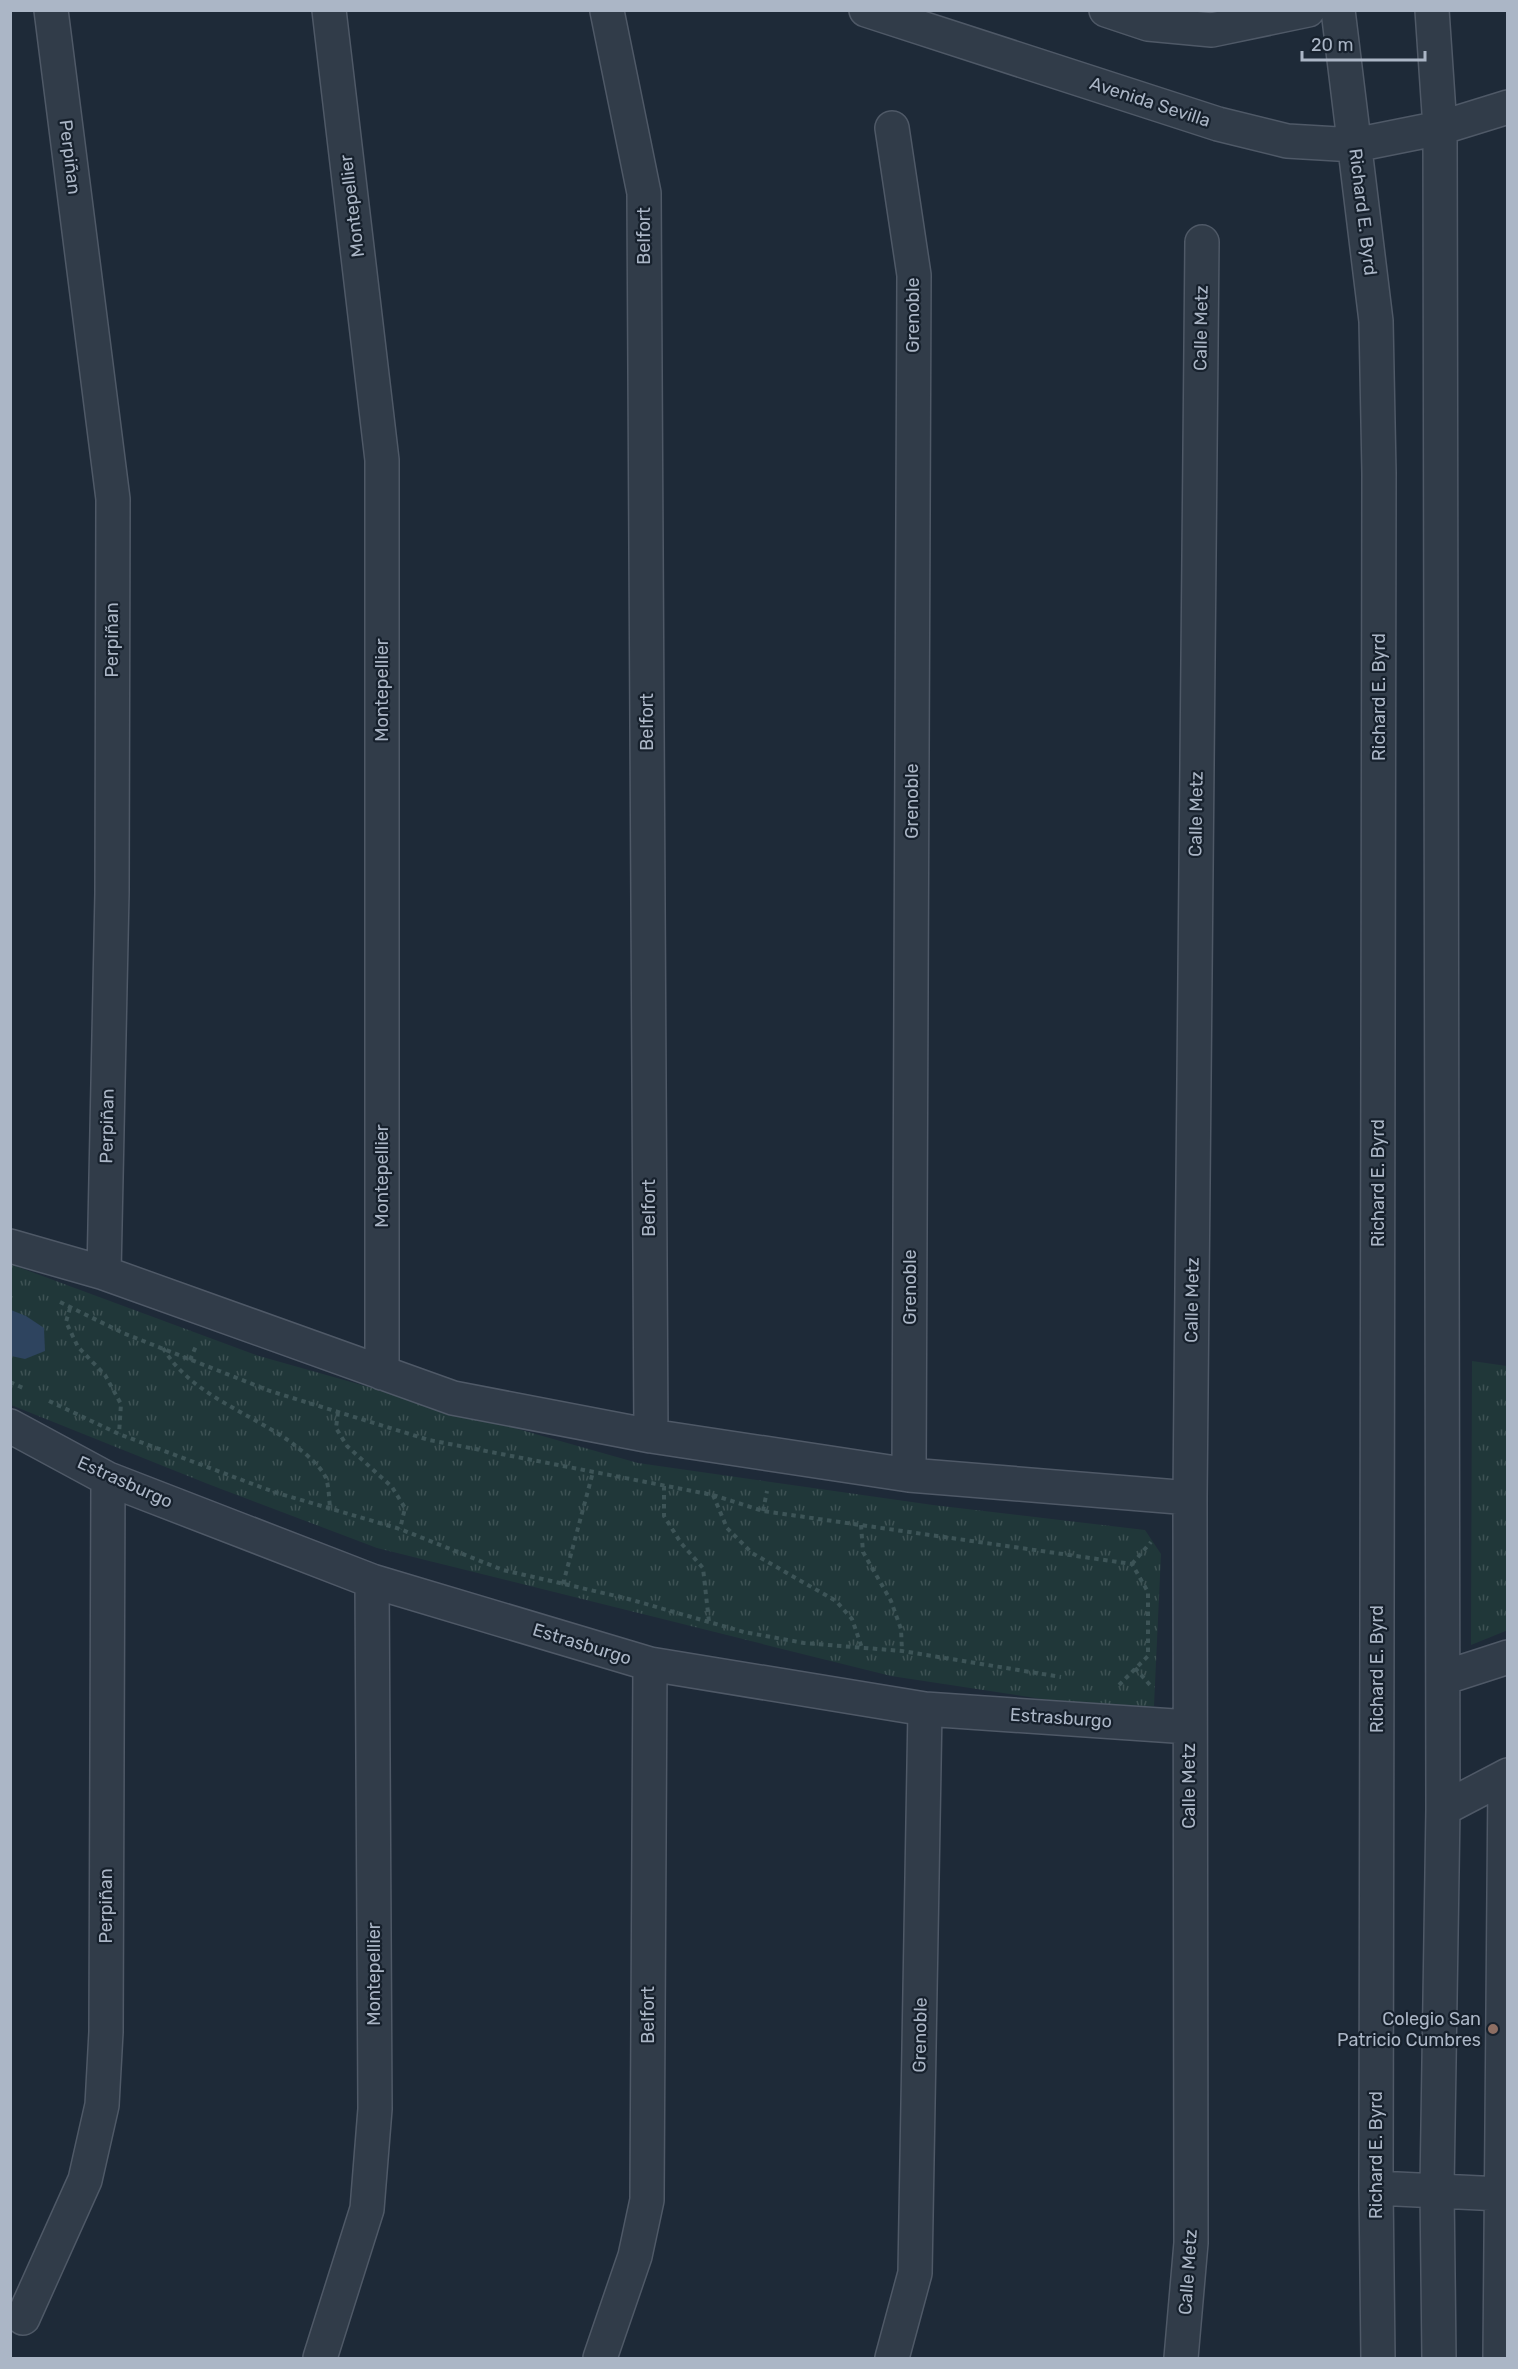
<svg xmlns="http://www.w3.org/2000/svg" width="1518" height="2369" viewBox="0 0 1518 2369" font-family="Rubik,sans-serif">
<style>
.park{fill:url(#park-tufts)}
.water{fill:#2e445f}
.lines{fill:none;stroke-linecap:round;stroke-linejoin:round}
.minor-casing{stroke:#4f5967;stroke-width:36}
.path{stroke:#3d5457;stroke-width:4;stroke-dasharray:4.5 4.5;stroke-linecap:butt}
.minor{stroke:#313c49;stroke-width:33}
.education-dot{fill:#8d6e63;stroke:#17212d;stroke-width:2}
.labels{text-anchor:middle;dominant-baseline:central;stroke-width:4.5;stroke-linejoin:round;paint-order:stroke}
.street-label{font-size:18px;fill:#abb6c6;stroke:#17212d}
.poi-label{font-size:18px;fill:#abb6c6;stroke:#17212d;text-anchor:end}
</style>
<defs>
<pattern id="park-tufts" width="24" height="20" patternUnits="userSpaceOnUse" patternTransform="scale(1.5)"><rect width="24" height="20" fill="#203739"/><path d="M3 7l-1-3M5 7V3M7 7l1-3M15 17l-1-3M17 17v-4M19 17l1-3" fill="none" stroke="#3e5254"/></pattern>
</defs>
<rect width="100%" height="100%" fill="#1e2a38"/>
<path class="park" d="M10 1264 259 1356 638 1463 933 1505 1145 1530 1161 1554 1154 1706 1101 1708 891 1676 377 1548 208 1484 11 1405Z
M1472 1361 1507 1366 1508 1630 1471 1645Z"/>
<path class="water" d="M11 1310 26 1316 44 1328 45 1351 25 1359 11 1356Z"/>
<g class="lines">
<g class="minor-casing">
<path id="minor" d="M51 10 113 499 112 893 104 1273
M329 10 382 460V1373
M866 10 1218 124 1287 141 1355 145 1440 128 1508 107
M1106 10 1148 24 1212 30 1308 10
M1338 10 1376 321 1379 473 1376 2188 1378 2358
M1432 10 1440 128 1443 1809 1437 2189 1439 2358
M607 11 644 193 651 1436
M892 128 914 275 909 1475
M10 1246 104 1273 453 1398 651 1436 909 1475 1190 1498
M10 1426 108 1479 372 1581 650 1664 925 1709 1189 1727
M1443 1678 1508 1657
M1443 1809 1508 1775
M1376 2188 1501 2194
M23 2318 85 2180 102 2105 106 2032 108 1479
M320 2358 367 2209 375 2109 372 1581
M600 2358 635 2256 647 2200 650 1664
M892 2358 915 2273 925 1709
M1181 2358 1191 2243 1190 1498 1202 242
M1500 2358 1505 1777"/>
</g>
<path class="path" d="M60 1302 123 1333 270 1391 429 1440 713 1495 763 1511 1132 1564 1148 1592V1656L1119 1685
M70 1308 66 1322 78 1347 105 1375 121 1404 119 1434
M163 1348C191 1395 249 1412 292 1443 303 1452 318 1463 325 1476 329 1484 329 1499 330 1508
M190 1360 196 1346
M10 1382 23 1388
M49 1401 119 1434 274 1492 400 1529 503 1570 625 1598 744 1632 804 1643 902 1651 1061 1677
M338 1412 336 1428 347 1446 392 1487 405 1508 400 1529
M664 1486V1516L681 1543 703 1568 709 1622
M713 1495 727 1528 752 1553 836 1601 852 1619 862 1648
M763 1511 767 1491
M861 1525 863 1552 891 1601 901 1629 902 1651
M1132 1564 1151 1542
M563 1584 593 1472
M1135 1668 1150 1685"/>
<use href="#minor" class="minor"/>
</g>
<circle class="education-dot" cx="1493" cy="2029" r="6"/>
<g class="labels">
<g class="street-label">
<text transform="translate(1150 102) rotate(18)">Avenida Sevilla</text>
<text transform="translate(70 157) rotate(83)">Perpiñan</text>
<text transform="translate(352 206) rotate(-97)">Montepellier</text>
<text transform="translate(1363 212) rotate(83)">Richard E. Byrd</text>
<text transform="translate(644 236) rotate(-90)">Belfort</text>
<text transform="translate(913 315) rotate(-90)">Grenoble</text>
<text transform="translate(1201 328) rotate(-89)">Calle Metz</text>
<text transform="translate(112 640) rotate(-90)">Perpiñan</text>
<text transform="translate(382 690) rotate(-90)">Montepellier</text>
<text transform="translate(1379 697) rotate(-90)">Richard E. Byrd</text>
<text transform="translate(647 722) rotate(-90)">Belfort</text>
<text transform="translate(912 801) rotate(-90)">Grenoble</text>
<text transform="translate(1196 814) rotate(-89)">Calle Metz</text>
<text transform="translate(107 1126) rotate(-89)">Perpiñan</text>
<text transform="translate(382 1176) rotate(-90)">Montepellier</text>
<text transform="translate(1378 1183) rotate(-90)">Richard E. Byrd</text>
<text transform="translate(649 1208) rotate(-90)">Belfort</text>
<text transform="translate(910 1287) rotate(-90)">Grenoble</text>
<text transform="translate(1192 1300) rotate(-89)">Calle Metz</text>
<text transform="translate(125 1482) rotate(24)">Estrasburgo</text>
<text transform="translate(582 1644) rotate(17)">Estrasburgo</text>
<text transform="translate(1377 1669) rotate(-90)">Richard E. Byrd</text>
<text transform="translate(1061 1718) rotate(4)">Estrasburgo</text>
<text transform="translate(1189 1786) rotate(-90)">Calle Metz</text>
<text transform="translate(106 1906) rotate(-90)">Perpiñan</text>
<text transform="translate(374 1974) rotate(-90)">Montepellier</text>
<text transform="translate(648 2015) rotate(-90)">Belfort</text>
<text transform="translate(920 2035) rotate(-89)">Grenoble</text>
<text transform="translate(1376 2155) rotate(-90)">Richard E. Byrd</text>
<text transform="translate(1188 2272) rotate(-86)">Calle Metz</text>
</g>
<g class="poi-label">
<text x="1481" y="2019">Colegio San<tspan x="1481" dy="21">Patricio Cumbres</tspan></text>
</g>
</g>
<rect width="1518" height="2369" fill="none" stroke="#abb6c6" stroke-width="24"/>
<path d="M1302 51v9h123v-9" fill="none" stroke="#abb6c6" stroke-width="3"/>
<text x="1311" y="51" font-size="18" fill="#abb6c6" stroke="#17212d" stroke-width="4.5" paint-order="stroke">20 m</text>
</svg>
